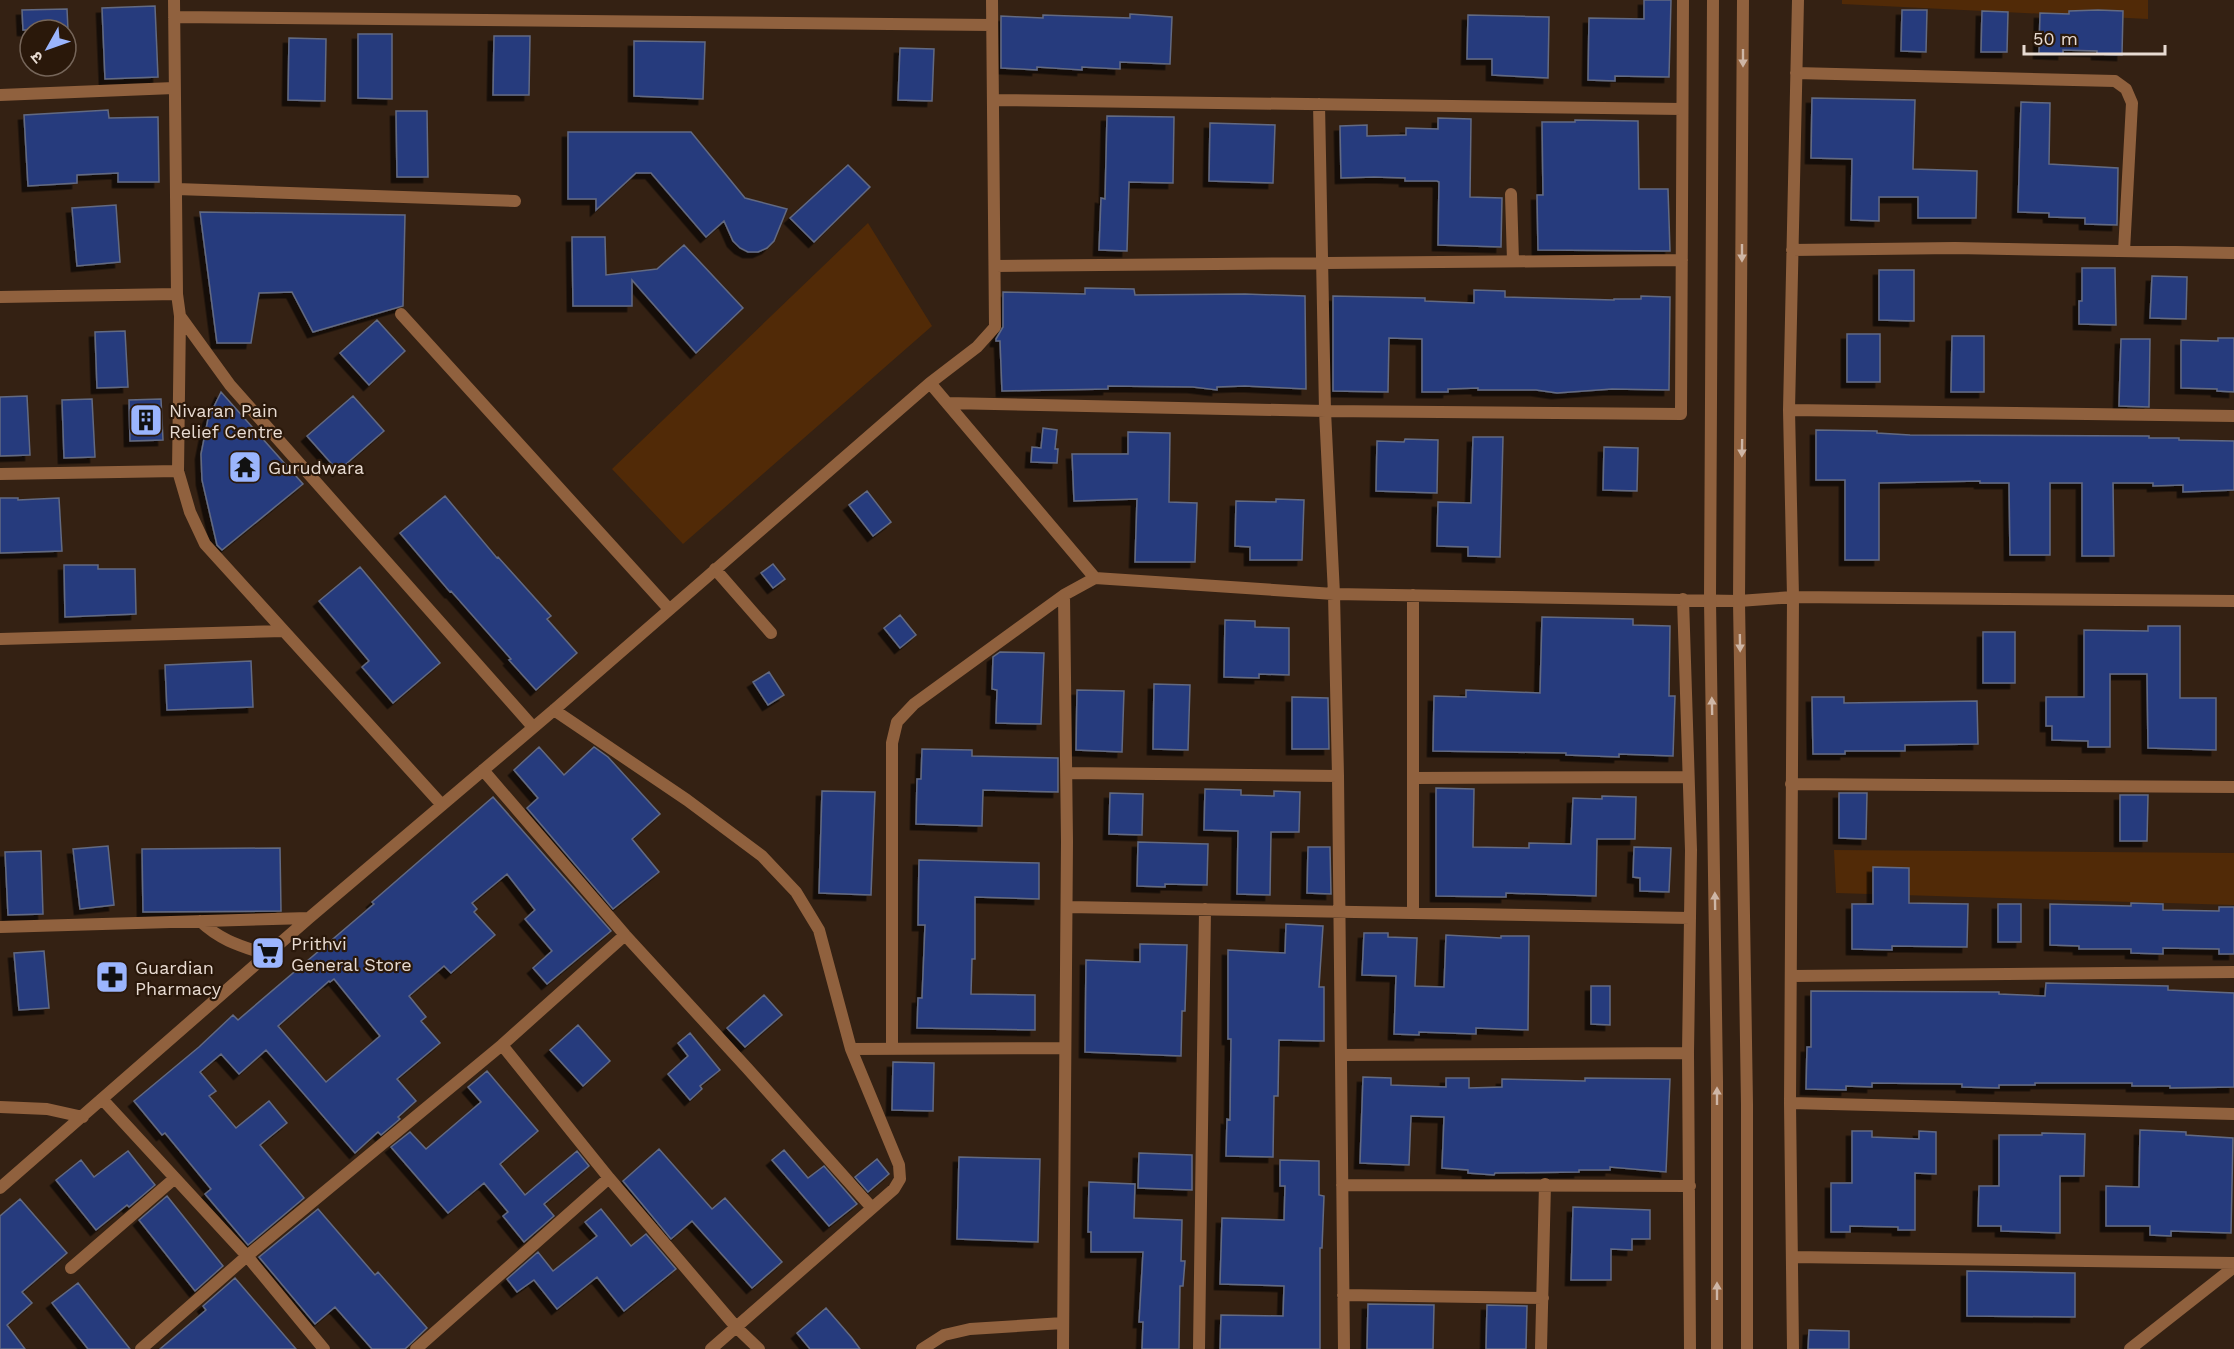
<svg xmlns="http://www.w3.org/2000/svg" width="2234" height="1349" viewBox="0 0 2234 1349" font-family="'Work Sans','Noto Sans Devanagari',sans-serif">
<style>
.green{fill:#512a07}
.building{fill:#283a7d;stroke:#626a82;stroke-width:1.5;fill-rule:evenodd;filter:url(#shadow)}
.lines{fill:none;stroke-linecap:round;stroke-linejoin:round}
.minor{stroke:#90613e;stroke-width:12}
.tertiary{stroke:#90613e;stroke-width:12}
.oneway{fill:#ceb6a6}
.labels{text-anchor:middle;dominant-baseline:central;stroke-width:4.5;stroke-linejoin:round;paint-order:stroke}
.poi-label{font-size:18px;fill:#e8dbd2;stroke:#2a180a;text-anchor:start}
</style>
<defs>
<filter id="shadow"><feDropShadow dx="-5.5" dy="5.5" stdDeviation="0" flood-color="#0009"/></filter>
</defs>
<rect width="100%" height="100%" fill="#342113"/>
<path class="green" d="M1842 0H2148V19L1842 4Z
M868 223 932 326 683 544 612 469Z
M1834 850 2234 853V905L1836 893Z"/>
<path class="building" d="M1644 0H1671L1669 77 1615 76V81L1588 80 1589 18 1644 19Z
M155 6 158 77 105 79 102 8Z
M67 9 68 30H23L22 10Z
M1902 10H1927L1926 52 1901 51Z
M2098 10 2123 11 2122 55 2097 54V51L2063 50V54L2039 53 2040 13 2069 14V11Z
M1982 11 2008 12 2007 52H1981Z
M1130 14 1172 17 1170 64 1120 62V69L1082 67V70L1037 67V70L1001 68V16L1043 18V15L1130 18Z
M1468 15 1549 17 1548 78 1492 75V59H1467Z
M358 34H392V99L358 98Z
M494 36H530L529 95H493Z
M289 38 326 39 325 101 288 100Z
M634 41 705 42 703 99 634 96Z
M900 48 934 49 932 101 898 100Z
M1812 98 1915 100 1913 169 1977 171 1976 218H1918V197H1879V221L1851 220 1852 159 1811 158Z
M2021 102 2050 103 2049 164 2118 168 2117 225 2085 224V218L2049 217V213L2018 212Z
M108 110 109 118 158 117 159 182H118V173L77 175V183L28 186 24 115Z
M396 111H427L428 177H397Z
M1107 116 1174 117 1173 183 1129 182 1127 251 1099 250 1101 198 1105 199Z
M1438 118 1471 119 1470 197 1502 198 1501 247 1438 245 1439 182 1437 181H1405V178L1374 177 1341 178 1340 126 1367 125V136L1406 135V128L1438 129Z
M1575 120 1638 121 1639 189H1668L1670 251 1538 250 1537 195H1543L1542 122H1575Z
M1210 123 1275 125 1273 183 1209 181Z
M568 132H691L745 198 787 209 774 241 767 248 758 252H748L740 248 733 241 724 221 706 237 651 173H636L596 210V199H568Z
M848 165 870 187 814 242 790 218Z
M116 205 120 262 77 266 72 208Z
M200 212 405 215 403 306 313 332 292 292 259 293 251 343H217Z
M572 237H605L606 275 657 269 684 245 743 308 696 353 632 280V306H573Z
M2082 268H2115L2116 325 2079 324V301H2082Z
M1879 270H1914V321L1879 320Z
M2152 276 2187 277 2186 319 2150 318Z
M1085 288 1134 289 1135 295 1245 294 1305 296 1306 389 1245 386 1217 387V390L1193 387 1108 386V389L1002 391 1000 341H996V339L1003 327V292L1085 294Z
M1474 290 1505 291V297L1614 300V299H1641V296L1670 297 1669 390 1612 389 1557 393 1536 390H1478V388L1448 389V392H1422V339L1389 338 1388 392 1333 391V296L1425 298V301L1474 303Z
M377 320 405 351 369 385 340 353Z
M125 331 128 387 97 388 95 332Z
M1847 334H1880V382H1847Z
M1952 336H1984V392H1951Z
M2218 338H2234V392L2217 391V389L2181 388V340L2218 341Z
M2121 339H2150L2149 407 2119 406Z
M221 392 303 484 222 550 217 545 202 480 201 454 208 419Z
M27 396 30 455 0 456V397Z
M353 396 384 431 338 471 307 436Z
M92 399 95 457 64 458 62 400Z
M161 399 163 440 130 441 129 400Z
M1043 428 1057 430 1055 449H1058L1057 463 1031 462 1032 447 1041 448Z
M1816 430 1877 431V433L1910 435 2149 436V438H2179V440L2234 441V490L2183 492V485L2153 486V483H2113L2114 556H2082V483H2050V555H2010L2009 483H1980V481L1879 483V560H1845V480H1816Z
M1128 432 1170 433 1169 502 1197 503 1195 562H1135L1137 499 1074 501 1072 454H1128Z
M1473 437H1503L1500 557 1468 556V547L1437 546 1438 502 1471 503Z
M1405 439 1438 440 1437 493 1376 491 1377 441 1404 442Z
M1604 447 1638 448 1637 491 1603 490Z
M867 491 891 522 873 536 849 505Z
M445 496 497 558 498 557 551 616 547 619 577 653 536 690 509 660 511 659 451 591 450 592 400 533Z
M0 498H18V500L59 498 62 551 0 553Z
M1276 499 1304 500 1302 560H1250V547L1235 546 1236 501 1276 502Z
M773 564 785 579 773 588 761 573Z
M64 565H98V569H135L136 614 65 617Z
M360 567 440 663 393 703 362 667 369 661 319 601Z
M900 615 916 635 900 648 884 628Z
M1542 617 1633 619V625L1670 626 1669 696H1675L1673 756 1619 754V757L1566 755V753L1433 751 1434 696 1466 697V690L1540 693Z
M1225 620 1255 621V627L1289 628V675L1259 674V678L1224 677Z
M2148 626H2180V698H2216V750L2148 748 2147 674H2110V747H2088V741L2052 740V726H2046V697H2084V630L2148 631Z
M1983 632H2015V683H1983Z
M1000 652 1044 653 1041 724 996 723 997 690 992 689 993 657Z
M251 661 253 707 167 710 165 665Z
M769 672 784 695 768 705 753 682Z
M1154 684 1190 685 1188 750 1153 749Z
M1077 690 1124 691 1122 752 1076 750Z
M1292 697 1328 698 1329 749H1292Z
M1812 697H1844V703L1977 701 1978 744 1905 745V751H1845V754H1813Z
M539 747 564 775 594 747 608 757 660 814 632 839 659 872 613 909 527 808 538 798 514 770Z
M922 749 972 750V756L1058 758V792L983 790 982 826 916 824 917 779H921Z
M1436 788 1474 789 1473 847 1529 848V843L1571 844 1573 798 1602 799V796L1636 797 1635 839H1597L1596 896 1506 893V897L1436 896Z
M1205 789 1241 790V795L1274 796V791L1300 792 1299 832H1271L1270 895 1237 894 1238 831 1204 830Z
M822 791 875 792 871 895 819 893Z
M1110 793 1143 794 1142 835 1109 834Z
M1839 793H1867L1866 839 1839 838Z
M2120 795H2148L2147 841H2120Z
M493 797 611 931 547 984 533 968 552 951 525 919 535 910 507 874 472 903 477 909 474 912 495 935 451 973 444 966 409 996 426 1017 421 1021 440 1043 397 1079 416 1101 398 1117 400 1119 381 1135 378 1132 355 1153 266 1050 239 1074 221 1054 200 1072 216 1091 209 1096 236 1128 269 1101 287 1123 260 1145 304 1198 248 1245 205 1194 211 1189 165 1133 162 1135 134 1101 199 1047 233 1015 238 1020 374 904 372 902ZM334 979 380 1036 326 1082 278 1026 329 981 330 982Z
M1138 842 1208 844 1207 885 1165 884V887L1137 886Z
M108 846 114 905 80 909 73 849Z
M1308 847H1330L1331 894 1307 893Z
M1634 847 1671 848 1669 892 1640 891V878L1633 877Z
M280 848 281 911 143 912 142 849Z
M41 851 43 914 8 915 5 852Z
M919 860 1039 863V899L975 897V959H972L971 994 1035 995V1030L917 1028 918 998H922L925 925H918Z
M1873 867 1909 868V903L1968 904 1967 947 1892 946V950L1852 949V904H1873Z
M2131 903 2163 904V910L2219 911V907H2234V954H2219V949L2163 948V954L2131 953V949H2079V946L2050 945V904L2131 906Z
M1998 904H2021V942H1998Z
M1286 924 1323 926 1319 987H1324V1041L1279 1040 1278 1096H1274L1273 1157 1226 1156 1227 1119 1230 1120 1231 1039H1228V950L1285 953Z
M1364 933H1388V937L1417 938 1415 986 1444 987 1446 935 1501 938V936H1529L1528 1030 1476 1028V1034L1419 1032V1035L1394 1034 1396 976 1362 975Z
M1140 944 1187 945 1185 1011H1182L1181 1056 1085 1052 1086 960 1140 962Z
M44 951 49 1008 19 1010 14 953Z
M2046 983 2168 986V990L2234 993V1087L2170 1088V1086H2132V1083H2035V1085H1999V1088L1962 1087V1084L1872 1083V1087L1846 1086V1090L1806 1089 1807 1047H1811V991L1999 992V994L2045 996Z
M1591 986H1610V1025L1591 1024Z
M764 995 782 1015 745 1047 727 1028Z
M578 1025 610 1061 583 1086 550 1050Z
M690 1033 720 1070 700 1086 702 1089 690 1100 668 1074 688 1056 678 1043Z
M893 1062 934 1063 933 1111 892 1110Z
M487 1071 538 1131 500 1164 525 1195 577 1151 589 1166 544 1204 554 1216 524 1242 503 1216 508 1212 484 1183 448 1213 391 1147 410 1132 426 1149 481 1102 468 1087Z
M1363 1077 1391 1078V1085L1446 1087V1078H1469V1088L1502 1087V1079L1585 1081V1078L1670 1079 1666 1172 1610 1167V1170H1579V1172L1495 1173 1494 1175 1468 1173V1170L1442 1168 1444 1117 1411 1116 1409 1165 1360 1163Z
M2140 1130 2186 1132V1135L2233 1138 2231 1233 2171 1231V1236L2150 1235V1226H2106V1186L2139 1187Z
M1852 1131H1872V1137L1919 1139V1131L1936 1132V1174L1915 1173V1230H1898V1227L1850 1226V1232H1831V1183H1852Z
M2042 1133 2085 1134 2084 1176H2060V1233L2001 1231V1226H1978L1979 1186H1999V1135H2042Z
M659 1149 712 1209 725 1198 782 1262 752 1288 692 1221 671 1239 623 1181Z
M784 1150 808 1178 824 1166 857 1204 829 1226 772 1160Z
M128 1151 155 1185 129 1207 127 1205 96 1230 56 1180 81 1160 94 1177Z
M1139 1153 1192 1155V1190L1138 1188Z
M959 1157 1040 1159 1038 1242 957 1239Z
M877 1159 889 1174 868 1192 855 1177Z
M1280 1160 1319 1161V1195L1324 1196 1322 1248H1320V1349H1220L1221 1315 1283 1316 1284 1286 1220 1284 1222 1218 1284 1220 1285 1186H1280Z
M1089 1182 1135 1184 1134 1218 1182 1220 1181 1261H1185L1183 1286H1180L1179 1349H1142L1143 1322H1139L1143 1252H1091V1232H1088Z
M167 1196 223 1266 195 1291 139 1220Z
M20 1199 67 1253 22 1292 32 1303 7 1325 25 1349H0V1216Z
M1573 1207 1650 1210V1239H1632V1250L1611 1249V1280H1571Z
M318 1209 375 1275 378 1272 427 1328 405 1349H372L335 1307 315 1324 259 1257Z
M601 1209 631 1246 646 1234 676 1269 624 1311 597 1277 557 1309 534 1280 517 1292 507 1279 538 1252 553 1271 597 1236 585 1222Z
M1967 1271 2075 1273V1317L1967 1316Z
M235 1278 296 1349H160L206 1310 203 1306Z
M78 1283 130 1349H88L52 1303Z
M1368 1304 1434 1305 1433 1349H1367Z
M1487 1305 1527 1306 1526 1349H1486Z
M826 1308 852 1338 860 1349H810L797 1333Z
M1809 1330 1849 1331V1349H1808Z"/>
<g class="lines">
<path class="minor" d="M174 0 177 294 180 316 178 471 190 512 205 544 442 805
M174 17 992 25
M1796 73 2115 81 2126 89 2132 103 2124 251
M0 95 174 88
M993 100 1682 109
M1319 104 1325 411 1334 594 1338 776 1344 1349
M177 189 515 201
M1511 194 1513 261
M1792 250 1955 248 2234 253
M995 266 1682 260
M0 297 177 294
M401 314 669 609
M180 316 230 385 533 727
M930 383 1095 578 1334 594 1739 601 1793 597 2234 601
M947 403 1325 411 1681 414 1683 0
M1789 410 2234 416
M0 474 178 471
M715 569 771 633
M1413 595V913
M1683 599 1691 850 1688 1053 1690 1349
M0 639 284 631
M554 710 687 800 762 856 796 892 819 930 851 1049 899 1165 900 1179 894 1189 711 1349
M483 770 625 935 747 1068 872 1208
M1067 773 1338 776
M1413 778 1688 777
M1791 784 2234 787
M1067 907 1690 918
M200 921C221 941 241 946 268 955
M0 927 309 918
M1792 976 2234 972
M502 1045 609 1178 736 1327 759 1349
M851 1049 1065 1048
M892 1049V743L897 722 914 704 1064 595 1095 578
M1341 1055 1688 1053
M103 1100 247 1256 324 1349
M1790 1103 2234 1114
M0 1107 47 1109 83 1117
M1342 1185 1690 1186
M0 1188 309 918 554 710 930 383 977 347 995 327 992 0
M1792 1257 2234 1263
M71 1268 175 1178
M1343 1295 1543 1298
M141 1349 247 1256 502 1045 625 935
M416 1349 609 1178
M922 1349 944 1335 970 1329 1063 1323
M1063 1349 1067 842 1064 595
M1199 1349 1205 909
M1541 1349 1545 1184
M1793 1349 1790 1103 1793 597 1789 410 1798 0
M2130 1349 2234 1267"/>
<path class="tertiary" d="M1713 0 1710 600 1717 1081V1349
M1743 0 1739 601 1747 1104V1349"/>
</g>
<defs><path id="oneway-solid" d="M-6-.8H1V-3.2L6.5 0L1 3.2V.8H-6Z" transform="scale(1.5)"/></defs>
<g class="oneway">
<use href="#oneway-solid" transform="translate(1743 58) rotate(90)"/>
<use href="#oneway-solid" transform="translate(1742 253) rotate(90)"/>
<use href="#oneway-solid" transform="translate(1742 448) rotate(91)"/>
<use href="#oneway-solid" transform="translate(1740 643) rotate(89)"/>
<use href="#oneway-solid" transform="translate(1712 706) rotate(-91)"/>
<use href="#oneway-solid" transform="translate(1715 901) rotate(-91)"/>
<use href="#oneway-solid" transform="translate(1717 1096) rotate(-90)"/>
<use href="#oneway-solid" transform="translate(1717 1291) rotate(-90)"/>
</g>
<defs>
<g id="building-square" transform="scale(1.725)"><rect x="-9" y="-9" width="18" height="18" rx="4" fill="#9bb5fd" stroke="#2a180a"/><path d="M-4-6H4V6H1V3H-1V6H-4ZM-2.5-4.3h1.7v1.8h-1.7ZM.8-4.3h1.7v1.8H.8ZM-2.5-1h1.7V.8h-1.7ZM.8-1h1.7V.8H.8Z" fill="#111"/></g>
<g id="temple-square" transform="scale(1.725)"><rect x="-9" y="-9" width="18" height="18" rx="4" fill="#9bb5fd" stroke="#2a180a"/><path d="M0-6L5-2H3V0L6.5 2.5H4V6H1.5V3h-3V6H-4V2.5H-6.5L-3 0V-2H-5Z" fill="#111"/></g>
<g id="supermarket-square" transform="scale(1.725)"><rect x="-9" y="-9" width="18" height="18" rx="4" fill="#9bb5fd" stroke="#2a180a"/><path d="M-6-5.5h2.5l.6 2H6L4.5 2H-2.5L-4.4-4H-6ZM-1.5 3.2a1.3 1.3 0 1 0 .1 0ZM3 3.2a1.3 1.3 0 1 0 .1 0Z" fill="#111"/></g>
<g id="pharmacy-square" transform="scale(1.725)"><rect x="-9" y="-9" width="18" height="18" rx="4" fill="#9bb5fd" stroke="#2a180a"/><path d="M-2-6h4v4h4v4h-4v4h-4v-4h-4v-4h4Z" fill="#111"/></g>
</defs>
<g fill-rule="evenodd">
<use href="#building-square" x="146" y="420"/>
<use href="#temple-square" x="245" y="467"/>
<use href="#supermarket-square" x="268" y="953"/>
<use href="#pharmacy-square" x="112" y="977"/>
</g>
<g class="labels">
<g class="poi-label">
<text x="169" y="410">Nivaran Pain<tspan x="169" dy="21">Relief Centre</tspan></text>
<text x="268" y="467">Gurudwara</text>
<text x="291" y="943">Prithvi<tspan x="291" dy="21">General Store</tspan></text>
<text x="135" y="967">Guardian<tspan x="135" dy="21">Pharmacy</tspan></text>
</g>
</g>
<g transform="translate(48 48) rotate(230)"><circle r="28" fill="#2a180a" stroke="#76665a" stroke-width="1.5"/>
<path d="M0-4.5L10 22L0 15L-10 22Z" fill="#9bb5fd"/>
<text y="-9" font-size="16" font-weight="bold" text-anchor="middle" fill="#e8dbd2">उ</text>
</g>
<path d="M2024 45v9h141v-9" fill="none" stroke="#e8dbd2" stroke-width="3"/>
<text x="2033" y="45" font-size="18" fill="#e8dbd2" stroke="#2a180a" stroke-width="4.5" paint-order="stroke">50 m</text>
</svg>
